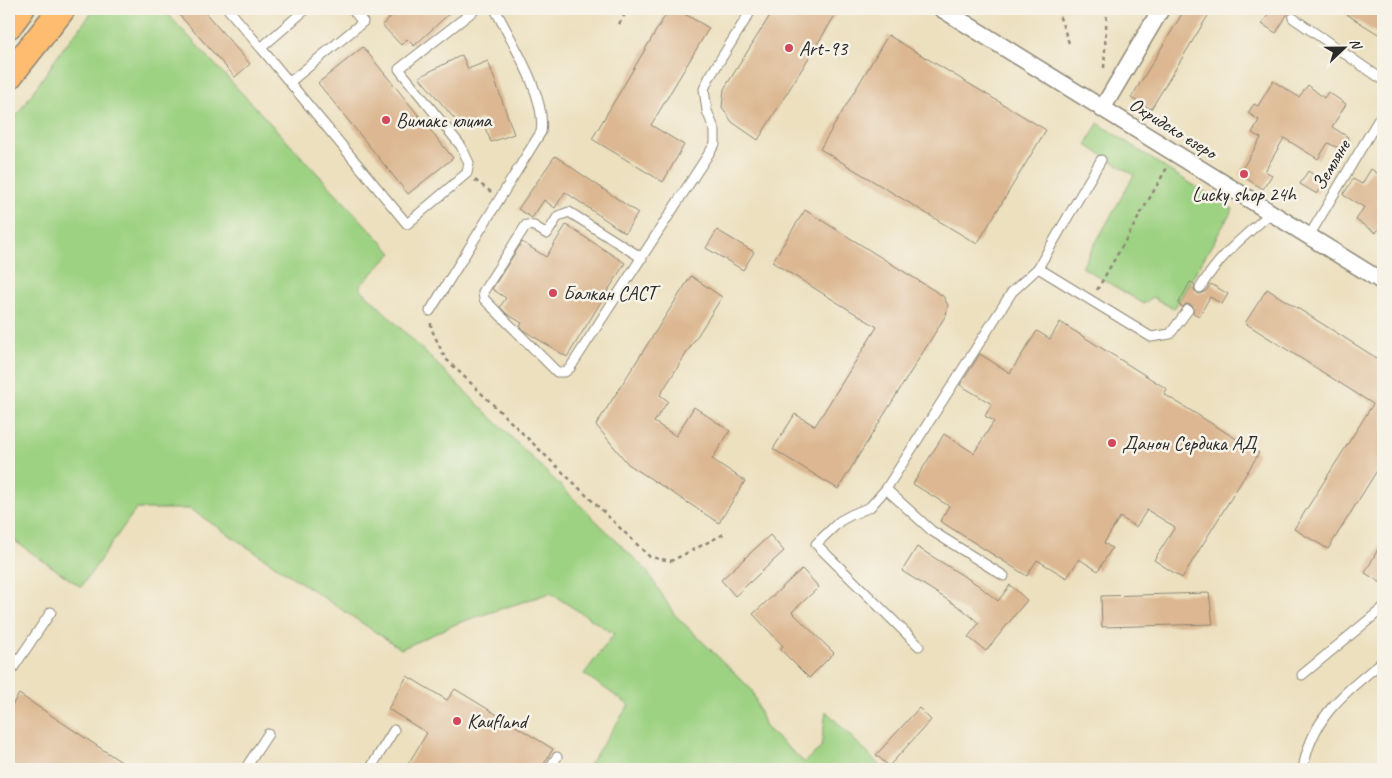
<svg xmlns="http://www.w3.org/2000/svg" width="1392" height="778" viewBox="0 0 1392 778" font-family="Caveat,sans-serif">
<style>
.green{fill:#9ed283;stroke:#647e57}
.building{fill:#dcb791}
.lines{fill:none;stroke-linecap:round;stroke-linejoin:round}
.service-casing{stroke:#8c8675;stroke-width:11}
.minor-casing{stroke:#8c8675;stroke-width:19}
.primary-casing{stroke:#8c8675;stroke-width:29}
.path{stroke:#8c8675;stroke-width:2.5;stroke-dasharray:4 4;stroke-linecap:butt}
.service{stroke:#fff;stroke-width:9}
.minor{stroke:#fff;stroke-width:16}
.primary{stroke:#febc70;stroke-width:26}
.poi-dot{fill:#d1495b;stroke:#f7f3e8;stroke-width:2}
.labels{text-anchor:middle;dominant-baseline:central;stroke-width:5;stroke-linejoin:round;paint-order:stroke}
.poi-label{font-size:20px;fill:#2b2b2b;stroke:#f7f3e8;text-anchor:start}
.street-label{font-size:20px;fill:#2b2b2b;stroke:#f7f3e8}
</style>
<rect width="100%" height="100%" fill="#f7f3e8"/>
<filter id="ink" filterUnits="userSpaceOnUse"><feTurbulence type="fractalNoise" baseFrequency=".02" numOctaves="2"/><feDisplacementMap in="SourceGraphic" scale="10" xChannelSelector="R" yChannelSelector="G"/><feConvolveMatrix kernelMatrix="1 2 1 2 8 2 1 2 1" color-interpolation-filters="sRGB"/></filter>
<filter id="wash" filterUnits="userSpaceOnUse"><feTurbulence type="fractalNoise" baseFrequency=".0096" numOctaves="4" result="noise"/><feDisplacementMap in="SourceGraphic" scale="20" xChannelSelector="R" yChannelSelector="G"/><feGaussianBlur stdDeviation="1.12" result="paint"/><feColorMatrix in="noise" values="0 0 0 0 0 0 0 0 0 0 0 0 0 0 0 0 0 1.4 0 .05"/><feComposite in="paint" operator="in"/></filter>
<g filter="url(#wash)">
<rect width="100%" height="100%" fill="#ece0bf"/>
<path class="green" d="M95 9H163L392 253 359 287 647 571 674 614 752 690 765 727 804 762 821 748 826 711 883 769H586L629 705 584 674 614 634 550 593 458 623 401 649 190 509H136L81 587 9 537V127L64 47Z
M1098 123 1167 169 1233 209 1174 309 1152 297 1144 304 1082 267 1134 175 1086 145Z"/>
<g id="blocks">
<path class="building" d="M174 9H202L250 64 235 77Z
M399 9H454L414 46 407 39 401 45 382 25Z
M669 9H676L709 28 651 125 684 145 663 182 592 139Z
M774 9H839L758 140 732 122 722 107 724 89Z
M1185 9H1212L1151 109 1131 98Z
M1271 9H1280L1288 13 1276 33 1262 24Z
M1338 9H1383V37Z
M888 35 1046 130 977 244 820 149Z
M363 47 453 158 408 194 318 83Z
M462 55 468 69 488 61 514 134 491 142 481 118 464 130 419 77Z
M1273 81 1299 97 1308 85 1324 98 1328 92 1346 104 1332 127 1348 137 1340 149 1328 143 1318 159 1284 138 1265 171 1272 175 1263 189 1239 174 1261 138 1252 133 1259 120 1248 113 1254 104 1258 106Z
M555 156 638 213 625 233 565 192 555 208 544 200 532 218 518 209Z
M1371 169 1383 177V222L1376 233 1356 220 1364 207 1343 195 1353 179 1362 184Z
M1308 171 1325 182 1317 194 1300 184Z
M805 210 943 296 948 305 946 315 838 489 773 449 795 414 815 426 877 327 772 262Z
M566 225 625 263 567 357 523 330 520 326 522 323 507 314 500 307 506 298 492 289 522 242 546 257Z
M717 230 754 252 743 270 706 248Z
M691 276 722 297 660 395 668 401 654 422 676 436 694 407 730 431 712 459 745 481 719 523 628 464 596 425Z
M1190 282 1195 284 1194 290 1199 294 1206 291 1211 284 1228 294 1222 304 1210 297 1199 316 1193 313 1194 308 1191 305 1186 304 1183 307 1178 304Z
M1267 289 1383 362V461L1328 549 1294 529 1373 404 1245 323Z
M1060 322 1167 389 1164 394 1259 453 1182 578 1154 560 1175 527 1147 510 1136 527 1120 517 1104 543 1112 548 1098 571 1079 559 1067 578 1037 560 1027 576 940 521 949 506 913 484 944 434 974 453 994 421 985 416 992 404 960 385 980 354 1010 373 1037 331 1050 339Z
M770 535 784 551 735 596 721 580Z
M1383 540V584L1365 573Z
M917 547 978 585 998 601 1010 585 1027 600 986 651 968 637 979 623 962 609 902 571Z
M802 569 819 587 792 612 834 653 809 678 780 649 783 646 753 614Z
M1209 593 1213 624 1102 627 1101 596Z
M407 676 447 700 455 689 553 749 541 769H405L427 733 388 709Z
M19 694 132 769H9V710Z
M919 708 931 720 889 766 876 755Z"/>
</g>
</g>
<g filter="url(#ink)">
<use href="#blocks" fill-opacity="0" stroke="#8c8675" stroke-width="1"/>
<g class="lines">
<g class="service-casing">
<path id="service" d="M228 9 261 48 306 9
M1293 18 1383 80
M261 48 407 224 467 173 469 163 461 146 399 69 476 9
M290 82 363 22 352 9
M1309 236 1383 112
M642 258 569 212 558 216 547 234 534 226 526 225 483 292 484 299 557 372H565L570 368 715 144V131L707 111 704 89 709 78 752 9
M1038 268 1101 160
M1200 288C1220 255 1243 237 1271 213
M430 311 541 132C547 97 511 41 495 9
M886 489 870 507 851 515 840 521 816 544 919 646
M1004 576 932 531 886 489 1012 292 1038 268 1151 337 1170 334 1188 310
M9 674 51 612
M1302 675 1383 608
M245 769 268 734
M370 769 394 730
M549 769 557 757
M1303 769C1312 716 1345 693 1383 661"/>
</g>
<g class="minor-casing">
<path id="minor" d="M942 9 1383 282
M1102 109 1161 9"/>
</g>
<g class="primary-casing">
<path id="primary" d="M9 25 21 9
M9 76 62 9"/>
</g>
<path class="path" d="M1057 9 1070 46
M619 24 628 9
M1104 68 1107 9
M475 180 491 192
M1097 290 1168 166
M431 323V328L445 358 650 557 671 561 724 534"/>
<use href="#service" class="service"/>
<use href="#minor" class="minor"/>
<use href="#primary" class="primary"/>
</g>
</g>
<g class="poi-dot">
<circle cx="789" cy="48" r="5"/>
<circle cx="386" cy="120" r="5"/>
<circle cx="1244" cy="174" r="5"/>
<circle cx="553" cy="293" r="5"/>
<circle cx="1112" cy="443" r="5"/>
<circle cx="457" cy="721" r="5"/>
</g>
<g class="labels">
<g class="poi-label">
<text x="799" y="48">Art-93</text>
<text x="396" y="120">Вимакс клима</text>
<text x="1244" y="194" text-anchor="middle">Lucky shop 24h</text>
<text x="563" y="293">Балкан САСТ</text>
<text x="1122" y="443">Данон Сердика АД</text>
<text x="467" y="721">Kaufland</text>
</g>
<g class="street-label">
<text transform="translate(1173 128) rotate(32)">Охридско езеро</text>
<text transform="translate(1331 165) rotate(-59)">Земляне</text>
</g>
</g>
<rect width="1392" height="778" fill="none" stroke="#f7f3e8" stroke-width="30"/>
<g transform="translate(1344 48) rotate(68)" stroke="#f7f3e8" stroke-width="4" paint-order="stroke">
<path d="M0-4L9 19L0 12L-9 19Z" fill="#2b2b2b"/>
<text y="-8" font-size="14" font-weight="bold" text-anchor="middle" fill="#2b2b2b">N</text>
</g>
</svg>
